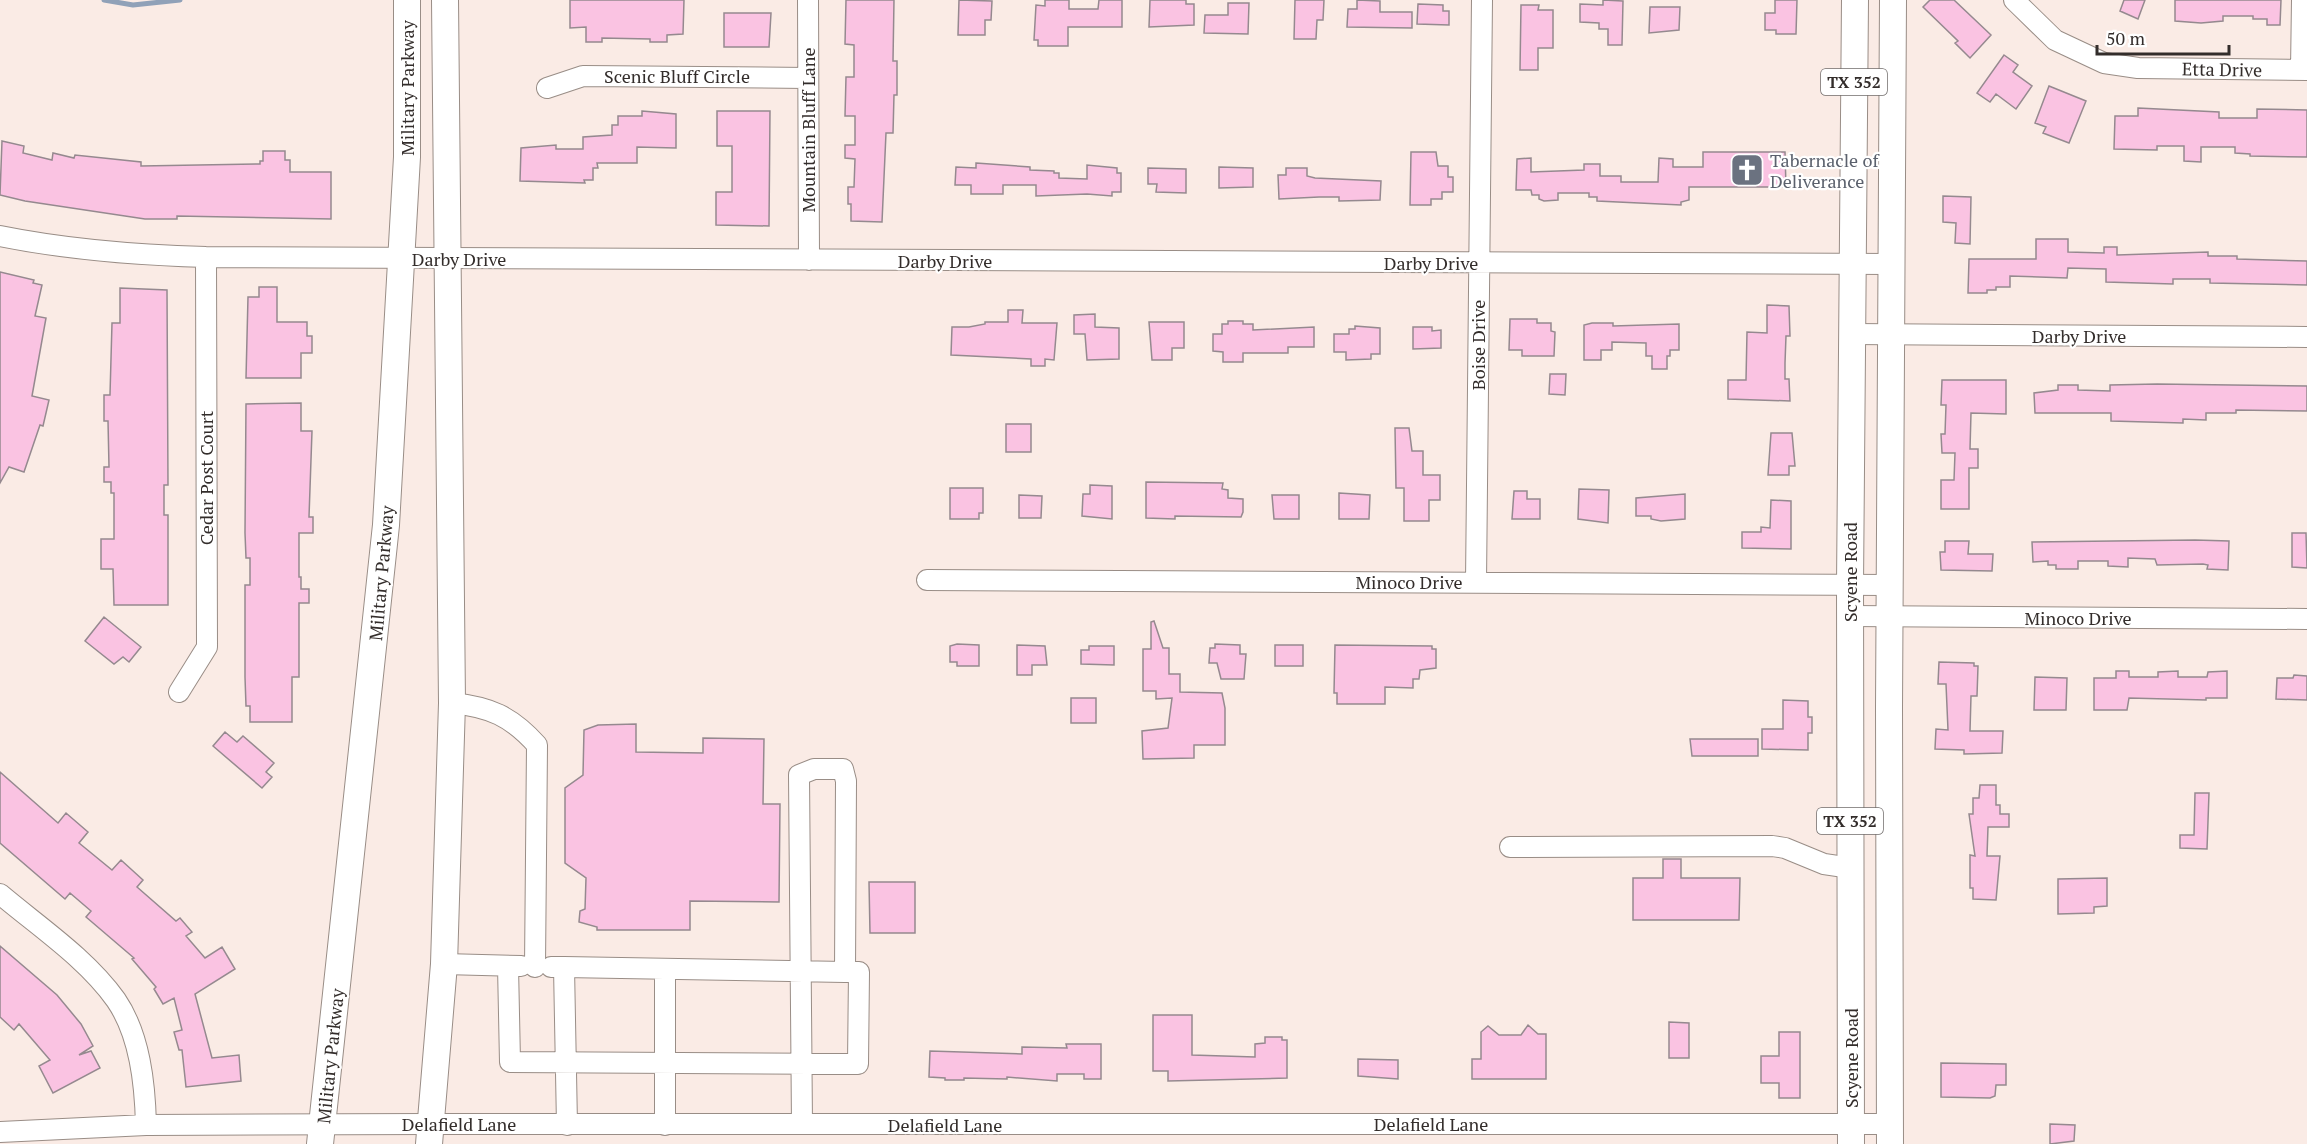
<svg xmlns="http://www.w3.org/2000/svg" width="2307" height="1144" viewBox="0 0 2307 1144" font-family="'PT Serif',serif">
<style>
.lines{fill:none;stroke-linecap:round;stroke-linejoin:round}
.stream{stroke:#90a1b8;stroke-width:5}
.building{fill:#fac3e2;stroke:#95898f;stroke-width:1.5}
.minor-casing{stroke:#998d86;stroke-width:22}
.major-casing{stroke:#998d86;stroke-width:28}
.minor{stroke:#fff;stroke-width:20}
.major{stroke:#fff;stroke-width:26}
.labels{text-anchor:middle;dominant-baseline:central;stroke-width:4.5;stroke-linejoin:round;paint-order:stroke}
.shield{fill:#fff;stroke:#706c6b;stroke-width:1.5}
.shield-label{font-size:16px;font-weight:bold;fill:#332d2b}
.street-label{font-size:18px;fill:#332d2b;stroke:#fff}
.worship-label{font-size:18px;fill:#5b616d;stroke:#fff;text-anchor:start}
</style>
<rect width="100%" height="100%" fill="#faebe5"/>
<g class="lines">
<path class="stream" d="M104 0 133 5 180 0"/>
</g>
<path class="building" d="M570 0H684L683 34 667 35V42H650V39L602 38V42H586V27L570 28Z
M846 0H894L893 61H897V95H894L893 133H886L882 222 851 221V204H848V187H854L855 159 845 158V145H855V116H845L846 77H854V45L845 44Z
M959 0 992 1 991 20H985V35H958Z
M1045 0H1069V9H1098L1099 0H1122V27H1068V46H1038V40H1034L1036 5 1045 6Z
M1150 0H1186V4H1194V25L1149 27Z
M1295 0H1324L1323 20H1317L1316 39H1294Z
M1357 0 1380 1V12H1412V28L1347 27 1348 9H1357Z
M1603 0 1623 1 1622 45H1608V29H1599V23L1580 22V4L1603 5Z
M1775 0H1797L1796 34H1776V30H1765V13H1775Z
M1930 0H1954L1991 35 1970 58 1955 43 1958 41 1923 7Z
M2124 0H2145L2138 19 2120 11Z
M2175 0H2281L2280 25H2267V19H2253V16H2223V21L2201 23 2175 21Z
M1228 3H1249L1248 34 1204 33 1205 15H1228Z
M1418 4 1443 5V11H1449V25L1417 24Z
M1521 5H1539L1538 10H1553V48H1538V70H1520Z
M1650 7H1680L1679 30 1649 33Z
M724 13H771L769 47H724Z
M2004 55 2018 65 2013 72 2032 86 2016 109 1996 94 1990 102 1977 93Z
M2049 86 2086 101 2069 143 2043 133 2046 127 2035 123Z
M2138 108 2219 112V118H2257V109L2307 110V157L2250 156V154L2235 153V147H2201V162L2184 161V146H2157V150L2114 149 2115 116H2138Z
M642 111 676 114V148L637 147V163H597L598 168H593V180H584L585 183 520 181 521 148 556 145V149H583V137L612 135V125H618V116H642Z
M717 111H770L769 226 716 225V192H732V146H717Z
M2 141 24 146 23 153 52 160 53 153 74 158 75 155 141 162V166L260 164V161H263V151H285V160H290V172H331V219L177 216V219H145L25 201 0 195Z
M1411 152H1436L1438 166H1448V177H1453V192H1442V199H1431V205H1410Z
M1703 152H1785L1786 187H1689V200L1681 202V205L1597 201V197H1589V193H1558V200L1544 201 1539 199V195H1532L1531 190H1516L1517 159 1531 158V172L1584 170V164H1600V176H1621V182H1658L1659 158 1673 159V167H1703Z
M976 163 1030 167V170L1054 171V173H1059V178L1087 179V165L1117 168V173H1121V192H1112V196L1087 194 1036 196V185H1003V194H971V185H955L956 167 976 168Z
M1219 167 1253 168V187L1219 188Z
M1148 168 1186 169V193L1156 192 1157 184H1148Z
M1286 168H1307V176L1315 178 1381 181 1380 200 1339 201V197H1319L1279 199 1278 175H1286Z
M1943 196 1971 197 1970 244 1955 243 1956 223 1943 222Z
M2036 239H2068V252L2104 253V247H2117V255L2208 252V256H2237V259L2307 261V285L2210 283V279H2173V284L2106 282V269L2068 268 2067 278 2010 276V287H1996V290H1987V293H1968L1969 259H2036Z
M0 272 34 280 33 283 42 285 35 316 46 318 32 396 49 400 43 426 40 425 24 472 9 467 0 483Z
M259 287H277V322H307V336H312V353H301V378H246L248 297H259Z
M120 288 167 290 168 485H164V515H168V605H114L113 569H101V539H114V493H111V482H104V467H109L108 421H104V395H110L112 323H120Z
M1767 305 1789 306 1790 336H1786L1785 363V379H1789L1790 401 1728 399V380H1746L1747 332 1767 333Z
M1008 310H1023L1022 323H1057L1054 360 1045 359V366H1031V359L951 355 952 327H969L985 324V322H1008Z
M1095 314V327L1119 328V359L1087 360 1085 334H1074V315Z
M1510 319H1537V323H1551V331L1555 332 1554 356H1522V350H1509Z
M1228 321H1243V324H1253V330L1314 327V347H1288V353H1243V362H1223V352L1213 351V334H1222V324H1228Z
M1149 322H1184V348H1172V360H1152Z
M1592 323H1613V326L1679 324V350H1670V356H1667V369H1652V356H1646V343L1612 342V350H1601V360H1584V325Z
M1355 326 1380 328V354H1371V359L1346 360V352H1334V334H1349V329H1355Z
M1413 327H1432V331L1441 330V348L1413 349Z
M1550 374H1566L1565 395 1549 394Z
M1942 380H2006V414L1971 413 1970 449H1978V468H1969V509H1941V480H1954L1955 453H1942L1941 434H1945L1946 405H1941Z
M2157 384 2307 386V411L2236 410V413H2206V420L2183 419V423L2111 421V413H2035L2034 393 2058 390V385H2078V390L2110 391V385Z
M301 403V431H312L309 517H313V533H299V577H301V589H309V603H299V677H292V722H250V706H246L245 677V585H250V558H246L245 533 246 404Z
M1006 424H1031V452H1006Z
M1395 428H1409L1412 451H1423V475H1440V500H1429V521H1404V488H1396Z
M1771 433H1792L1795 466H1789V475H1768Z
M1146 482 1223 483 1222 489 1228 490V498L1243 499V512L1241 517 1175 516V519L1146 518Z
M1090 485 1112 486V519L1082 516 1083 494H1090Z
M950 488H983V513H979V519H950Z
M1579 489 1609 490 1608 523 1578 519Z
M1514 491H1527V499H1540V519H1512Z
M1339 493 1370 495 1369 519H1339Z
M1685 494V519L1661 521 1651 519V516H1636V498Z
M1019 495 1042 496 1041 518H1019Z
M1272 495H1299V519H1274Z
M1771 500 1791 501V549L1742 548V532H1761V527L1770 528Z
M2292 533H2306L2307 568 2292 567Z
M2195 540 2229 541 2228 570 2207 569 2208 565 2203 564 2157 565 2155 559 2128 558V567L2108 566V561H2078V569H2056V565H2048V561L2033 562 2032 542Z
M1945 541H1969L1968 554H1993L1992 571 1941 570 1940 552H1945Z
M104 617 141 647 129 662 123 657 114 664 85 641Z
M1154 621 1163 648H1169V674H1180V692L1222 693 1225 708V745H1194V758L1143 759 1142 731 1168 728 1172 698 1156 699V691H1143V649H1151V622Z
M957 644 979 645V666H957V662H950V646Z
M1215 644 1240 645V654H1246L1244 679H1221L1217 663H1209L1210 648H1215Z
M1017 645 1045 646 1047 665H1032V675H1017Z
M1275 645H1303V666H1275Z
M1335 645 1432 646V649H1436V668L1420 670 1419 679H1413V688L1385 687V704H1337V693H1334Z
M1089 646H1114V665L1081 664V650H1089Z
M1939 662 1974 663V666H1978L1977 696H1971L1970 731H2003L2002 753 1964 754V750L1935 749 1936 729 1948 730 1946 684H1938Z
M2116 671H2129V677H2158V672L2178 671V677H2207L2208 672 2227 671V698H2206V700L2129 698 2127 710H2094V678H2116Z
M2294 675 2307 676V700L2276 699 2277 678H2293Z
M2035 677 2067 678 2066 710H2034Z
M1071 698H1096V723H1071Z
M1783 700 1808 701V717H1812V733H1808V750L1762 749V729H1783Z
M636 724V752L703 753V738L764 739 763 804H780L779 902 690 901V930H597V927L579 922 580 911 585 909 586 878 565 863V788L583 775 584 730 598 725Z
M225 732 237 742 243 736 274 763 266 772 272 777 262 788 213 746Z
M1690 739H1758V756H1692Z
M0 772 58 823 66 813 88 832 79 843 112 870 121 860 143 880 137 887 176 921 180 918 192 932 186 936 205 958 222 947 235 969 195 994 212 1058 239 1055 241 1081 186 1087 182 1050H179L174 1032 182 1030 174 998 163 1004 154 989 156 987 132 959 134 958 86 917 91 911 70 893 65 899 0 843Z
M1980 785H1996V805H2000V814H2009V827H1988L1987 856H2000L1996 900 1973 899V888H1970V855L1975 856 1969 814H1973V798H1979Z
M2195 793H2209L2207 849 2180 848V835H2194Z
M1663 859H1681V878H1740L1739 920H1633V878H1663Z
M2107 878V906L2094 907V913L2058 914V879Z
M869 882H915V933H870Z
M0 946 57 995 81 1024 93 1046 79 1055 91 1051 100 1068 53 1093 39 1066 50 1060 19 1024 14 1030 0 1017Z
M1153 1015H1192V1055L1255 1057V1044L1265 1043V1037H1282V1040H1287V1078L1168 1081V1071H1153Z
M1669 1022 1689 1023V1058H1669Z
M1528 1025 1538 1034H1546V1079H1472V1059H1481V1032L1488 1026 1499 1035H1521Z
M1779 1032H1800V1098H1779V1083H1761V1056H1779Z
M1066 1044H1101V1079H1084V1074H1057V1081L1007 1077V1079L964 1078V1080H945V1078L929 1077 930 1051 1022 1054V1047L1067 1048Z
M1358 1059 1398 1060V1079L1358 1076Z
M1941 1063 2006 1064V1085H1996L1995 1096 1990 1098 1941 1097Z
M2050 1124 2075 1125 2074 1141 2050 1144Z"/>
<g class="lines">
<g class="minor-casing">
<path id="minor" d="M808 0 809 260
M2014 0 2055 40 2104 63 2138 68 2307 70
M2301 70 2302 0
M547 88 583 76 808 78
M0 236C69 250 136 255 206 257L1892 264
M1851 334 2307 337
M927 580 1890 585
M1476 582 1482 0
M1850 616 2307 619
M179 692 207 647 206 257
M452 703C490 707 511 716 537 745L535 967
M1510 847 1772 846 1785 848 1824 864 1851 868
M0 894C39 927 86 958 116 1000 140 1035 145 1084 146 1125
M444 964 521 966
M508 966 510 1062 858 1064 859 972H845
M551 967H564L567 1125
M564 967 845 972 846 781 843 769H814L799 775 802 1124
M665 969V1125
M0 1132 146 1125 431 1124H1890"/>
</g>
<g class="major-casing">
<path id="major" d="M320 1144 386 525 407 157V0
M429 1144 444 964 452 703 445 0
M1851 1144 1850 585 1855 0
M1890 1144 1889 707 1893 0"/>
</g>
<use href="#minor" class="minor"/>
<use href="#major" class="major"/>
</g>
<defs>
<g id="church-square" transform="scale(1.725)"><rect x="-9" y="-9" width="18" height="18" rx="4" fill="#6b7280" stroke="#fff"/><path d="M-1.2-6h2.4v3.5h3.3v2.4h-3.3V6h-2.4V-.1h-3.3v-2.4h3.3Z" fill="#fff"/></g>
</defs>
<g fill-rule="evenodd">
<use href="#church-square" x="1747" y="170"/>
</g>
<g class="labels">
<g class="shield">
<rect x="1821" y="69" width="66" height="26" rx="4.5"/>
<rect x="1817" y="808" width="66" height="26" rx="4.5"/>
</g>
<g class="shield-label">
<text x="1854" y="82">TX 352</text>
<text x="1850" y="821">TX 352</text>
</g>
<g class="street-label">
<text transform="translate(2222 69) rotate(1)">Etta Drive</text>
<text x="677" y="76">Scenic Bluff Circle</text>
<text transform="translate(407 88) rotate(-90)">Military Parkway</text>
<text transform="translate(808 130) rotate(-90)">Mountain Bluff Lane</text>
<text x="459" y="259">Darby Drive</text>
<text x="945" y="261">Darby Drive</text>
<text x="1431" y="263">Darby Drive</text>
<text x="2079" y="336">Darby Drive</text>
<text transform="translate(1478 345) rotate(-90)">Boise Drive</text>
<text transform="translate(206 478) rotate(-90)">Cedar Post Court</text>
<text transform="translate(1850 572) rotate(-90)">Scyene Road</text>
<text transform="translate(381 573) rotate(-85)">Military Parkway</text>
<text x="1409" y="582">Minoco Drive</text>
<text x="2078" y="618">Minoco Drive</text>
<text transform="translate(330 1056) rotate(-84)">Military Parkway</text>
<text transform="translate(1851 1058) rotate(-90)">Scyene Road</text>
<text x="459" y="1124">Delafield Lane</text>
<text x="1431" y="1124">Delafield Lane</text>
<text x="945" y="1125">Delafield Lane</text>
</g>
<g class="worship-label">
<text x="1770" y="160">Tabernacle of<tspan x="1770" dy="21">Deliverance</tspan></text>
</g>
</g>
<path d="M2097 45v9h132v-9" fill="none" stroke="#332d2b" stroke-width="3"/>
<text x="2106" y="45" font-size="18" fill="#332d2b" stroke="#ffffff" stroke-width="4.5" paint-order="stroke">50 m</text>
</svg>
